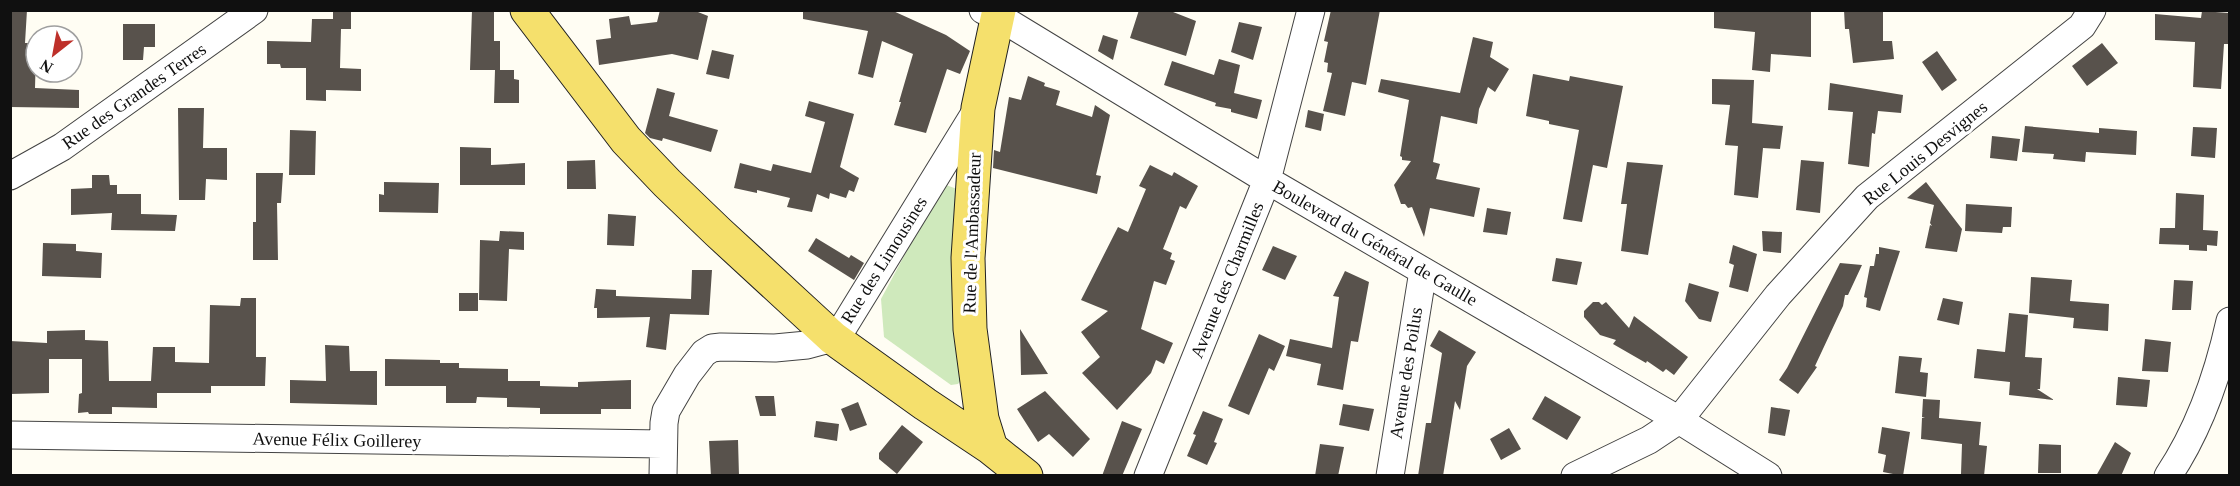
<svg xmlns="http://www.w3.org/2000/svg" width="2240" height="486" viewBox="0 0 2240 486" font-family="Georgia,serif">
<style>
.green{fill:#cfe9bc}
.building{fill:#58524c}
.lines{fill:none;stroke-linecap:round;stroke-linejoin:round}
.minor-casing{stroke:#434343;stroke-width:29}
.major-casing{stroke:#212121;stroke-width:35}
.minor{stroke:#fff;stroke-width:27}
.major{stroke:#f5e06c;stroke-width:33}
.labels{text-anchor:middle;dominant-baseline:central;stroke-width:6;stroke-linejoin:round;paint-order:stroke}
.street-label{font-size:18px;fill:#101010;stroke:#fff}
</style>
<rect width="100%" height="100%" fill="#fffdf3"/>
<path class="green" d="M946 185 957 189 965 375 958 384 951 385 884 337 881 299 940 189Z"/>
<path class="building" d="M10 10H27L25 43H32V51H36L35 88 79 90V108L10 107Z
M333 10H351V29H341L340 68 361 69V91L326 90V101L306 100V68H281L280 64H267V41L311 42 312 19H333Z
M472 10H494V41H500V70H514V79L519 80V103H494L495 70H470Z
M660 10H693L708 16 698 60 672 54 599 65 596 40 611 38 609 19 629 16 631 25 657 22Z
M803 10H891L946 35 970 51 960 74 947 69 926 133 894 125 901 102H899L913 54 882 41 873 78 858 74 868 31 803 19Z
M1139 10H1168L1196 21 1186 56 1130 38Z
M1331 10H1380L1366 85 1352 82 1345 116 1323 111 1332 73 1327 72 1328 63 1324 62 1328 42 1324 41Z
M1714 10H1811V57L1771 54 1770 72 1752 70 1755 32 1714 28Z
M1844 10H1883V41H1892L1894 59 1853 63 1849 29H1845Z
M2202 11 2229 13V44H2224L2221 89 2193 87 2195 42 2155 40V14L2201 18Z
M1239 22 1262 27 1253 60 1231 52Z
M123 24H155V47H144L143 60H123Z
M1103 35 1118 40 1113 60 1098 51Z
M1473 37 1493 42 1490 57 1509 69 1495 92 1488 87 1479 109 1477 124 1441 116 1433 162 1440 164 1436 179 1480 188 1474 217 1430 208 1424 237 1412 207 1408 208 1405 204H1401L1394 185 1411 161 1402 160V157L1400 156 1409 100 1378 92 1381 79 1460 93Z
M2102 43 2118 63 2087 86 2072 66Z
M712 50 734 55 729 79 706 74Z
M1937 51 1957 80 1942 91 1922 62Z
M1219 59 1240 65 1234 93 1262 100 1257 119 1231 112V109L1215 106 1216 103 1164 85 1172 61 1214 75Z
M1533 74 1569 81 1570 76 1623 86 1607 168 1593 165 1582 222 1563 219 1579 130 1549 124V121L1526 116Z
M1028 76 1045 83 1044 86 1060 91 1056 105 1092 117 1095 105 1110 115 1096 175 1101 176 1097 194 993 168 994 150 1000 152 1009 97 1021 100Z
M1712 79 1754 80 1752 123 1783 126 1780 149 1763 148 1758 198 1734 195 1738 146 1725 145 1730 105 1712 104Z
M1830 83 1903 95 1901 113 1878 111 1875 134 1872 133 1869 167 1848 164 1853 112 1828 110Z
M657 88 675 93 669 116 718 130 711 152 663 138 662 141 650 138 645 133Z
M809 101 854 114 840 167 859 178 854 192 849 190 846 198 830 193 829 199 817 194 812 212 787 207 790 198 757 190V193L734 188 740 163 771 171 773 164 811 173 825 122 805 116Z
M178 108H204L203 148H227V180L206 179 205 200H179Z
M1308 110 1324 114 1321 131 1305 127Z
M2025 126 2099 133V128L2137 131 2136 155 2086 152 2085 162 2053 159 2054 154 2022 152Z
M2193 127 2217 128 2215 158 2191 156Z
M290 130 316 131 315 175H289Z
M1992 136 2020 139 2017 161 1990 158Z
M460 147 491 148V165L525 163V185H460Z
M595 160 596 189H567V161Z
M1801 160 1824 162 1820 213 1796 210Z
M1627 162 1663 165 1648 255 1621 251 1627 204H1621Z
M1150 165 1172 176 1174 172 1198 186 1186 209 1180 206 1163 249 1172 253 1170 259 1175 261 1166 285 1154 281 1141 329 1173 343 1164 364 1156 360 1151 373 1117 410 1082 373 1100 357 1081 332 1108 311 1081 300 1118 227 1128 232 1146 189 1139 186Z
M256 173H283L281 203H277L278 260H253V222H256Z
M92 175H109L110 185H117V194H141V214L177 215 175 231 111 230 112 213 71 215V189L92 188Z
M384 182 439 183 438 213 379 212V194L384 195Z
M1926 182 1962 229 1957 252 1925 248 1930 225 1932 226 1930 223 1934 205 1907 198Z
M2176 193 2204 195 2203 230 2218 231 2217 246 2207 245V251L2189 250V245L2159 244 2160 228H2175Z
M1966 204 2012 207 2011 227H2003L2002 233 1965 231Z
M1487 208 1511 212 1507 235 1483 232Z
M608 214 636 216 634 246 607 245Z
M500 231 524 232V250L509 249 507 301 479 300 480 240 499 241Z
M1762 231 1782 232 1781 253 1763 251Z
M816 238 849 258 851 255 864 263 854 280 808 251Z
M43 243 76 244V251L102 253 101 278 42 276Z
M1733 245 1757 254 1748 292 1729 287 1734 265 1729 263Z
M1273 246 1297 256 1285 280 1262 270Z
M1879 247 1900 251 1880 311 1866 307 1867 298 1864 297 1870 266H1874L1876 254H1879Z
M1556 258 1582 262 1577 285 1552 281Z
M1840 263 1862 265 1848 295H1845L1843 306 1815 366 1817 367 1798 394 1779 380 1787 368Z
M692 270H712L709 315 670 314 666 350 646 347 650 317 597 318V308H594L596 289 616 290V296L691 299Z
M1345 271 1369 282 1358 342 1351 341 1343 390 1317 385 1321 364 1286 356 1290 339 1332 348 1339 297 1333 296Z
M2031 277 2072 280 2070 301 2109 304 2108 331 2073 328 2074 318 2029 313Z
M2174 280 2193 281 2191 310H2172Z
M1689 283 1719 292 1711 322 1699 319 1685 301Z
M459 293H478V311H459Z
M241 298H256V357H266L265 386H211V393H157V408L112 407V414H89L88 412 78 413 79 394 82 393V359H49V393L10 394V341L47 343V331L85 330V340L108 341 109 381H151L153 347H175V362L209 363 210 305 240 306Z
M1943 298 1963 302 1959 325 1937 320Z
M1593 302H1599L1602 305 1606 302 1629 328 1634 316 1688 357 1674 375 1666 369 1663 372 1647 361 1646 363 1613 344 1616 340 1600 335 1584 317V311Z
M2009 313 2028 315 2025 357 2042 358 2040 389H2037L2054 400 2009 395 2010 382 1974 378 1977 349 2005 352Z
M1020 329 1048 374 1021 375Z
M1439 330 1476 352 1467 366 1460 410 1455 401 1443 476H1418L1426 423H1431L1442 353 1430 346Z
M1259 334 1285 346 1274 371 1269 368 1249 415 1228 406Z
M2145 339 2171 342 2168 372 2142 371Z
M325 345 349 346 350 371H377V405L290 403V380L326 381Z
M1899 356 1922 358 1920 372 1928 373 1926 397 1895 393Z
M385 359 440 360V363H459V368L508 369V381H540V386L578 387V382L631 380V409H601V414H540V408L507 407V398L477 397 476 403H446V386H385Z
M2118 377 2150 380 2147 407 2116 405Z
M1045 391 1090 439 1073 457 1049 434 1038 442 1017 409Z
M755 396H774L776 416H760Z
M1545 396 1581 417 1567 440 1532 419Z
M1923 399 1940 400 1939 418 1981 422 1979 445 1987 446 1984 476 1961 474 1962 444 1921 439 1922 418H1925L1922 417Z
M858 402 867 425 850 431 841 409Z
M1343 404 1374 409 1369 431 1339 425Z
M1771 407 1790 410 1785 436 1768 433Z
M1203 411 1223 419 1214 442 1217 443 1207 465 1187 456 1196 435 1193 434Z
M816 421 839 424 837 441 814 437Z
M1122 421 1142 429 1122 476H1102Z
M902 425 923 442 897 474 879 459V453Z
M1882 427 1910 432 1903 476 1883 472 1886 455 1878 453Z
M1509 428 1521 449 1501 460 1490 439Z
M738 440 739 476H711L709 441Z
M2115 442 2131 453 2121 476H2096Z
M1320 444 1344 447 1338 476H1315Z
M2039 444 2061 445V473H2038Z"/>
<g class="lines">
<g class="minor-casing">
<path id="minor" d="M983 10 1009 23 1267 180 1679 420 1768 476
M10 176 62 147 254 10
M10 435 663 444
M663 476 664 423 666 411 687 375 704 353 712 348 721 347 775 348 807 345 833 338 844 326 978 108
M1148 476 1267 180 1311 10
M1390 476 1423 271
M1575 476 1649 440 1679 420 1778 295 1867 197 2082 26 2092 10
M2168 476C2199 430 2218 375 2230 321"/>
</g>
<g class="major-casing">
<path id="major" d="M527 10 626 140 667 183 718 232 833 338 925 404 991 448 1026 476
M991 448 982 419 970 329 968 258 978 108 999 10"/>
</g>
<use href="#minor" class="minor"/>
<use href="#major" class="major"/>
</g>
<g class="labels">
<g class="street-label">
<text transform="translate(134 96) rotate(-35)">Rue des Grandes Terres</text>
<text transform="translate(1925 153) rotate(-39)">Rue Louis Desvignes</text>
<text transform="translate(972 233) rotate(-88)">Rue de l'Ambassadeur</text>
<text transform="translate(1375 243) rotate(30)">Boulevard du Général de Gaulle</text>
<text transform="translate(884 260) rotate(-58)">Rue des Limousines</text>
<text transform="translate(1227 280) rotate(-68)">Avenue des Charmilles</text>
<text transform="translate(1406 373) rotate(-81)">Avenue des Poilus</text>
<text transform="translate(337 440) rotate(1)">Avenue Félix Goillerey</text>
</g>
</g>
<rect width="2240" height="486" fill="none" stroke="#101010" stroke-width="24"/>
<g transform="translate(54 54) rotate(211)"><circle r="28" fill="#ffffff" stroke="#9f9f9f" stroke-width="1.5"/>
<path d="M0-4.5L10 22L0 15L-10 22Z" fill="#be302a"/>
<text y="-9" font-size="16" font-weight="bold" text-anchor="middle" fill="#101010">N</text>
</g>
</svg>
